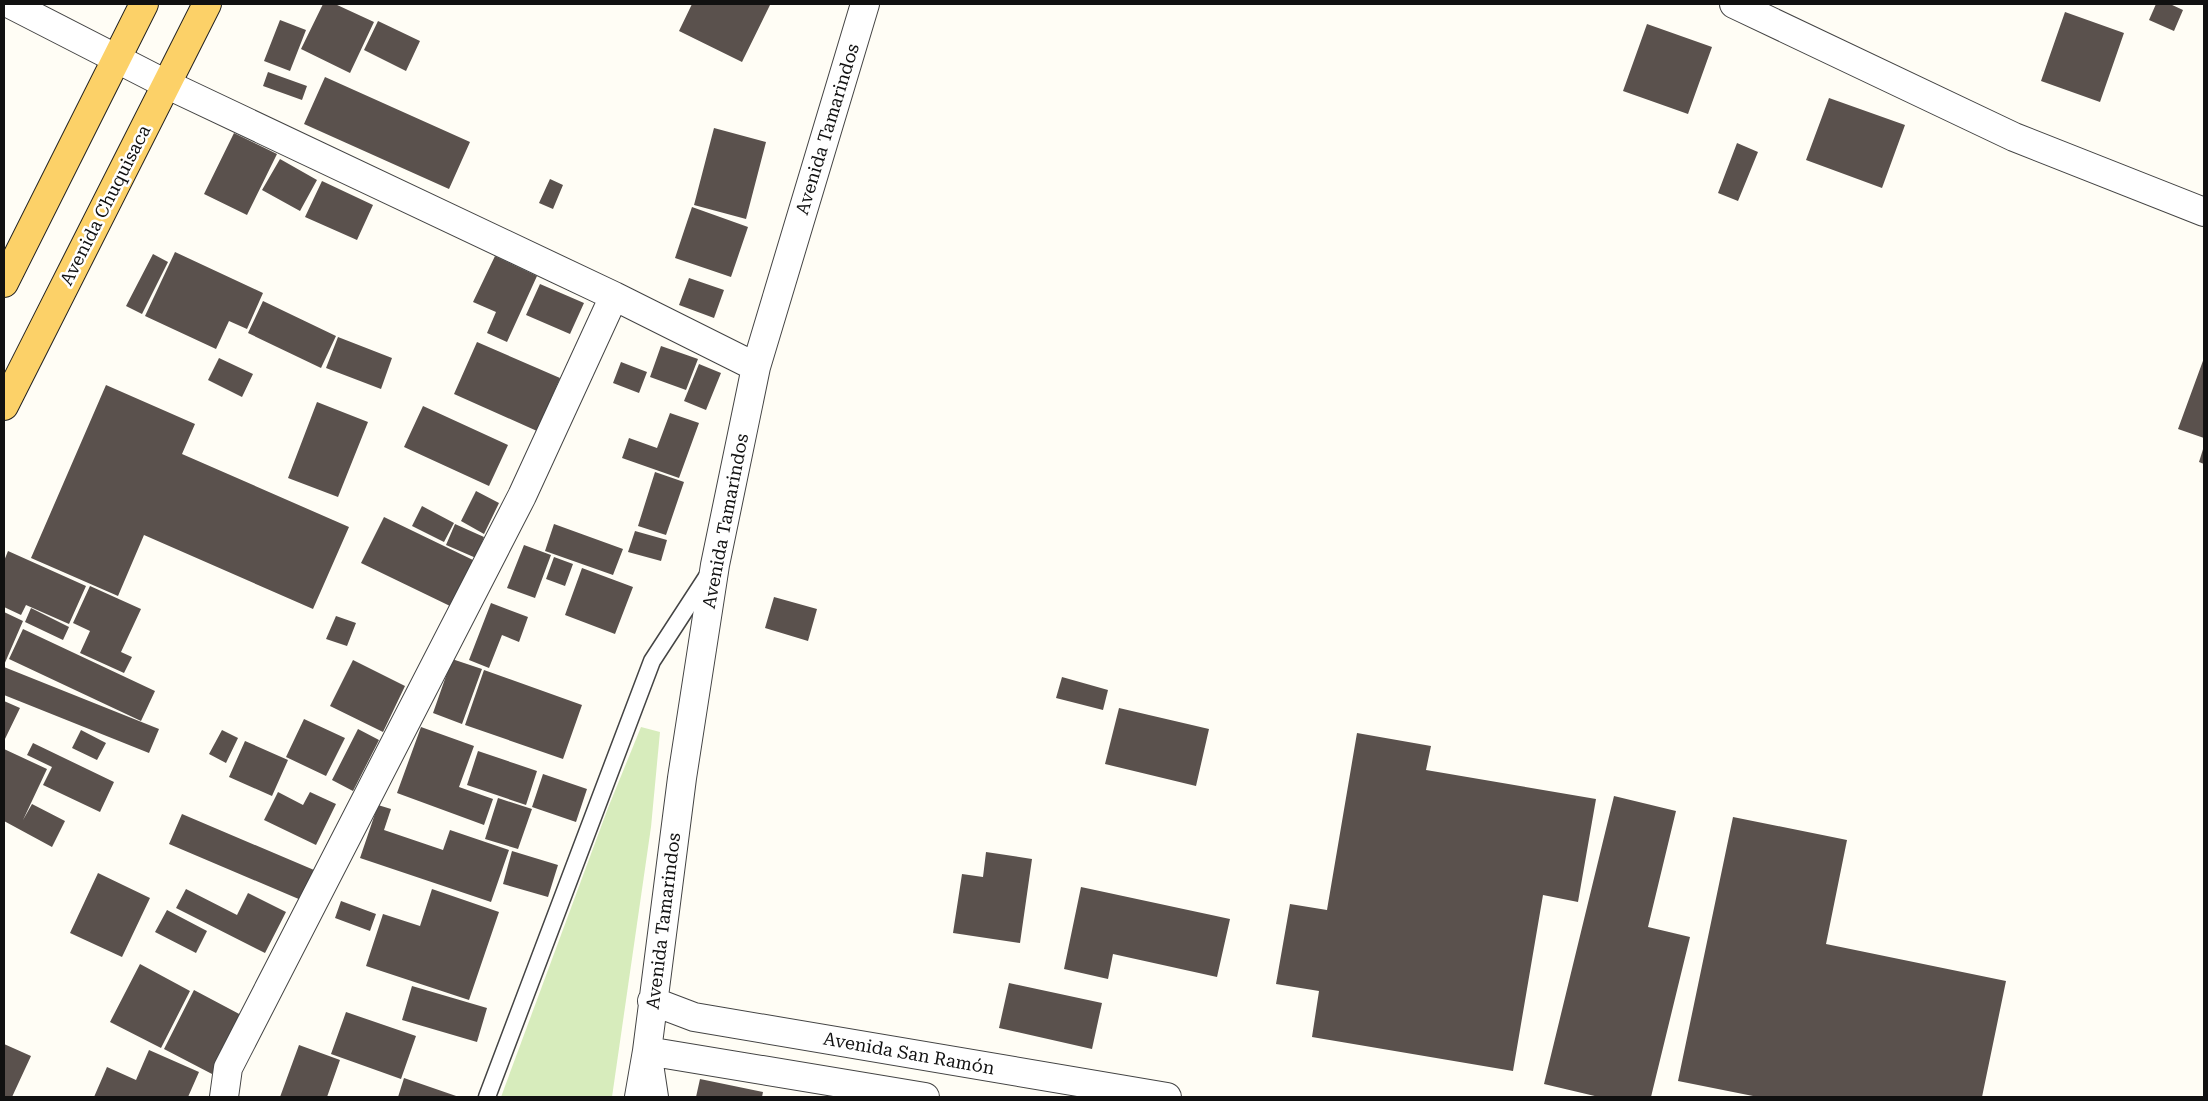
<svg xmlns="http://www.w3.org/2000/svg" width="2208" height="1101" viewBox="0 0 2208 1101" font-family="'Roboto Serif',serif">
<style>
.green{fill:#d7ecbc}
.building{fill:#5a514d}
.lines{fill:none;stroke-linecap:round;stroke-linejoin:round}
.service-casing{stroke:#444;stroke-width:19}
.minor-casing{stroke:#444;stroke-width:30}
.primary-casing{stroke:#222;stroke-width:30}
.service{stroke:#fff;stroke-width:16}
.minor{stroke:#fff;stroke-width:28}
.primary{stroke:#fcd168;stroke-width:28}
.labels{text-anchor:middle;dominant-baseline:central;stroke-width:5;stroke-linejoin:round;paint-order:stroke}
.street-label{font-size:18px;fill:#111;stroke:#fff}
</style>
<rect width="100%" height="100%" fill="#fffdf5"/>
<path class="green" d="M641 727 660 732 651 827 612 1097H501L608 808Z"/>
<path class="building" d="M323 4H335L374 22 350 73 301 49Z
M692 4H767L770 5 742 62 679 31Z
M2156 4H2170L2183 10 2174 31 2149 20Z
M2065 12 2124 33 2100 102 2041 81Z
M280 20 306 30 290 71 264 61Z
M378 21 420 41 406 71 364 50Z
M1647 24 1712 47 1688 114 1623 91Z
M268 72 307 86 302 100 263 86Z
M325 77 470 142 449 189 304 124Z
M1829 98 1905 125 1882 188 1806 160Z
M714 128 766 142 746 219 694 205Z
M234 133 277 154 247 215 204 194Z
M1737 143 1758 152 1738 201 1718 193Z
M280 159 317 180 300 211 262 190Z
M550 179 563 185 553 209 539 203Z
M322 181 373 205 357 240 305 217Z
M692 207 748 227 731 277 675 258Z
M175 252 263 293 247 329 229 321 216 349 145 316Z
M153 254 168 262 142 314 126 306Z
M495 256 537 276 507 342 487 333 496 312 473 302Z
M689 278 724 290 714 318 679 305Z
M540 284 584 303 570 334 526 315Z
M263 301 336 336 321 368 248 333Z
M338 337 392 358 381 389 326 368Z
M477 342 560 378 537 431 454 394Z
M661 346 698 359 686 390 650 377Z
M219 358 253 374 242 397 208 380Z
M2204 358V438L2178 429Z
M621 362 647 372 639 393 613 383Z
M699 364 721 373 706 410 684 401Z
M106 385 195 424 182 454 349 527 313 609 144 535 118 596 31 558Z
M317 402 368 422 338 497 288 478Z
M423 406 508 445 489 486 404 447Z
M670 413 699 423 679 478 622 458 629 438 657 448Z
M2204 446V464L2199 462Z
M655 472 684 482 666 535 638 526Z
M476 491 499 503 484 534 461 521Z
M422 506 454 523 444 542 412 526Z
M384 517 473 560 450 606 361 563Z
M455 524 484 537 476 558 446 545Z
M554 524 623 549 613 575 545 551Z
M635 531 667 540 661 561 628 552Z
M524 545 551 555 535 598 507 588Z
M8 551 86 586 69 624 26 605 21 615 4 607V561Z
M554 557 573 564 565 586 546 579Z
M582 568 633 587 615 634 565 615Z
M90 586 141 609 121 652 132 657 124 673 80 653 90 631 73 623Z
M774 597 817 609 808 641 765 628Z
M491 603 528 617 519 642 502 635 489 668 469 660Z
M31 608 69 627 63 640 25 622Z
M4 612 23 621 4 665Z
M336 616 356 623 347 646 326 639Z
M23 629 155 691 141 721 9 659Z
M452 659 482 669 462 724 433 713Z
M353 660 405 686 383 732 330 706Z
M4 667 159 729 149 753 4 695Z
M484 670 582 705 563 759 465 725Z
M1062 677 1108 690 1103 710 1056 698Z
M4 701 20 708 4 741Z
M1119 708 1209 729 1196 786 1105 764Z
M304 719 345 738 326 776 286 757Z
M421 727 474 746 459 787 493 799 484 825 397 793Z
M358 729 379 740 353 791 332 780Z
M81 730 106 743 97 760 72 748Z
M222 730 238 738 226 763 209 754Z
M1357 733 1431 746 1426 770 1596 799 1578 902 1543 895 1513 1071 1312 1037 1319 991 1276 984 1290 904 1327 910Z
M245 741 288 760 272 796 229 777Z
M33 743 114 782 100 812 43 785 52 767 27 755Z
M4 749 47 769 23 820 32 804 65 821 52 847 4 821Z
M478 751 537 771 526 805 467 785Z
M543 774 587 789 576 822 532 807Z
M278 792 303 805 310 792 336 804 316 845 264 820Z
M1614 796 1676 811 1648 927 1690 937 1651 1097H1599L1544 1084Z
M498 798 532 809 518 849 485 839Z
M378 805 391 809 384 830 443 850 450 830 509 850 491 902 360 858Z
M182 814 314 870 301 900 169 844Z
M1733 817 1847 840 1826 944 2006 981 1982 1097H1758L1678 1081Z
M512 851 558 865 548 897 503 884Z
M986 852 1032 859 1020 943 953 933 962 874 983 877Z
M98 873 150 898 122 957 70 933Z
M1081 887 1230 919 1217 977 1113 954 1108 979 1064 969Z
M186 889 237 915 248 893 286 912 265 953 176 908Z
M432 889 499 912 469 1000 366 966 383 914 420 926Z
M341 901 376 914 370 931 335 918Z
M167 910 207 931 196 953 155 932Z
M140 964 190 991 161 1048 110 1022Z
M1009 983 1102 1003 1092 1049 999 1028Z
M412 986 487 1008 477 1042 402 1020Z
M194 990 243 1016 212 1074 164 1049Z
M346 1012 416 1036 401 1079 331 1054Z
M4 1044 31 1056 12 1097H4Z
M299 1045 340 1060 327 1097H280Z
M149 1050 199 1072 188 1097H94L107 1067 136 1080Z
M404 1078 459 1097H398Z
M700 1079 763 1092 762 1097H696Z"/>
<g class="lines">
<g class="service-casing">
<path id="service" d="M487 1097 652 661 708 575"/>
</g>
<g class="minor-casing">
<path id="minor" d="M10 4 166 84 614 296 522 496 228 1068 224 1097
M865 4 756 367 715 565 682 778 647 1051 925 1097
M1734 4 2014 137 2204 212
M614 296 756 367
M652 1001 694 1017 1167 1097
M639 1097 647 1051 654 1097"/>
</g>
<g class="primary-casing">
<path id="primary" d="M4 283 144 4
M4 406 207 4"/>
</g>
<use href="#service" class="service"/>
<use href="#minor" class="minor"/>
<use href="#primary" class="primary"/>
</g>
<g class="labels">
<g class="street-label">
<text transform="translate(827 129) rotate(-73)">Avenida Tamarindos</text>
<text transform="translate(105 205) rotate(-63)">Avenida Chuquisaca</text>
<text transform="translate(725 521) rotate(-79)">Avenida Tamarindos</text>
<text transform="translate(663 921) rotate(-83)">Avenida Tamarindos</text>
<text transform="translate(909 1053) rotate(10)">Avenida San Ramón</text>
</g>
</g>
<rect width="2208" height="1101" fill="none" stroke="#111111" stroke-width="10"/>
</svg>
